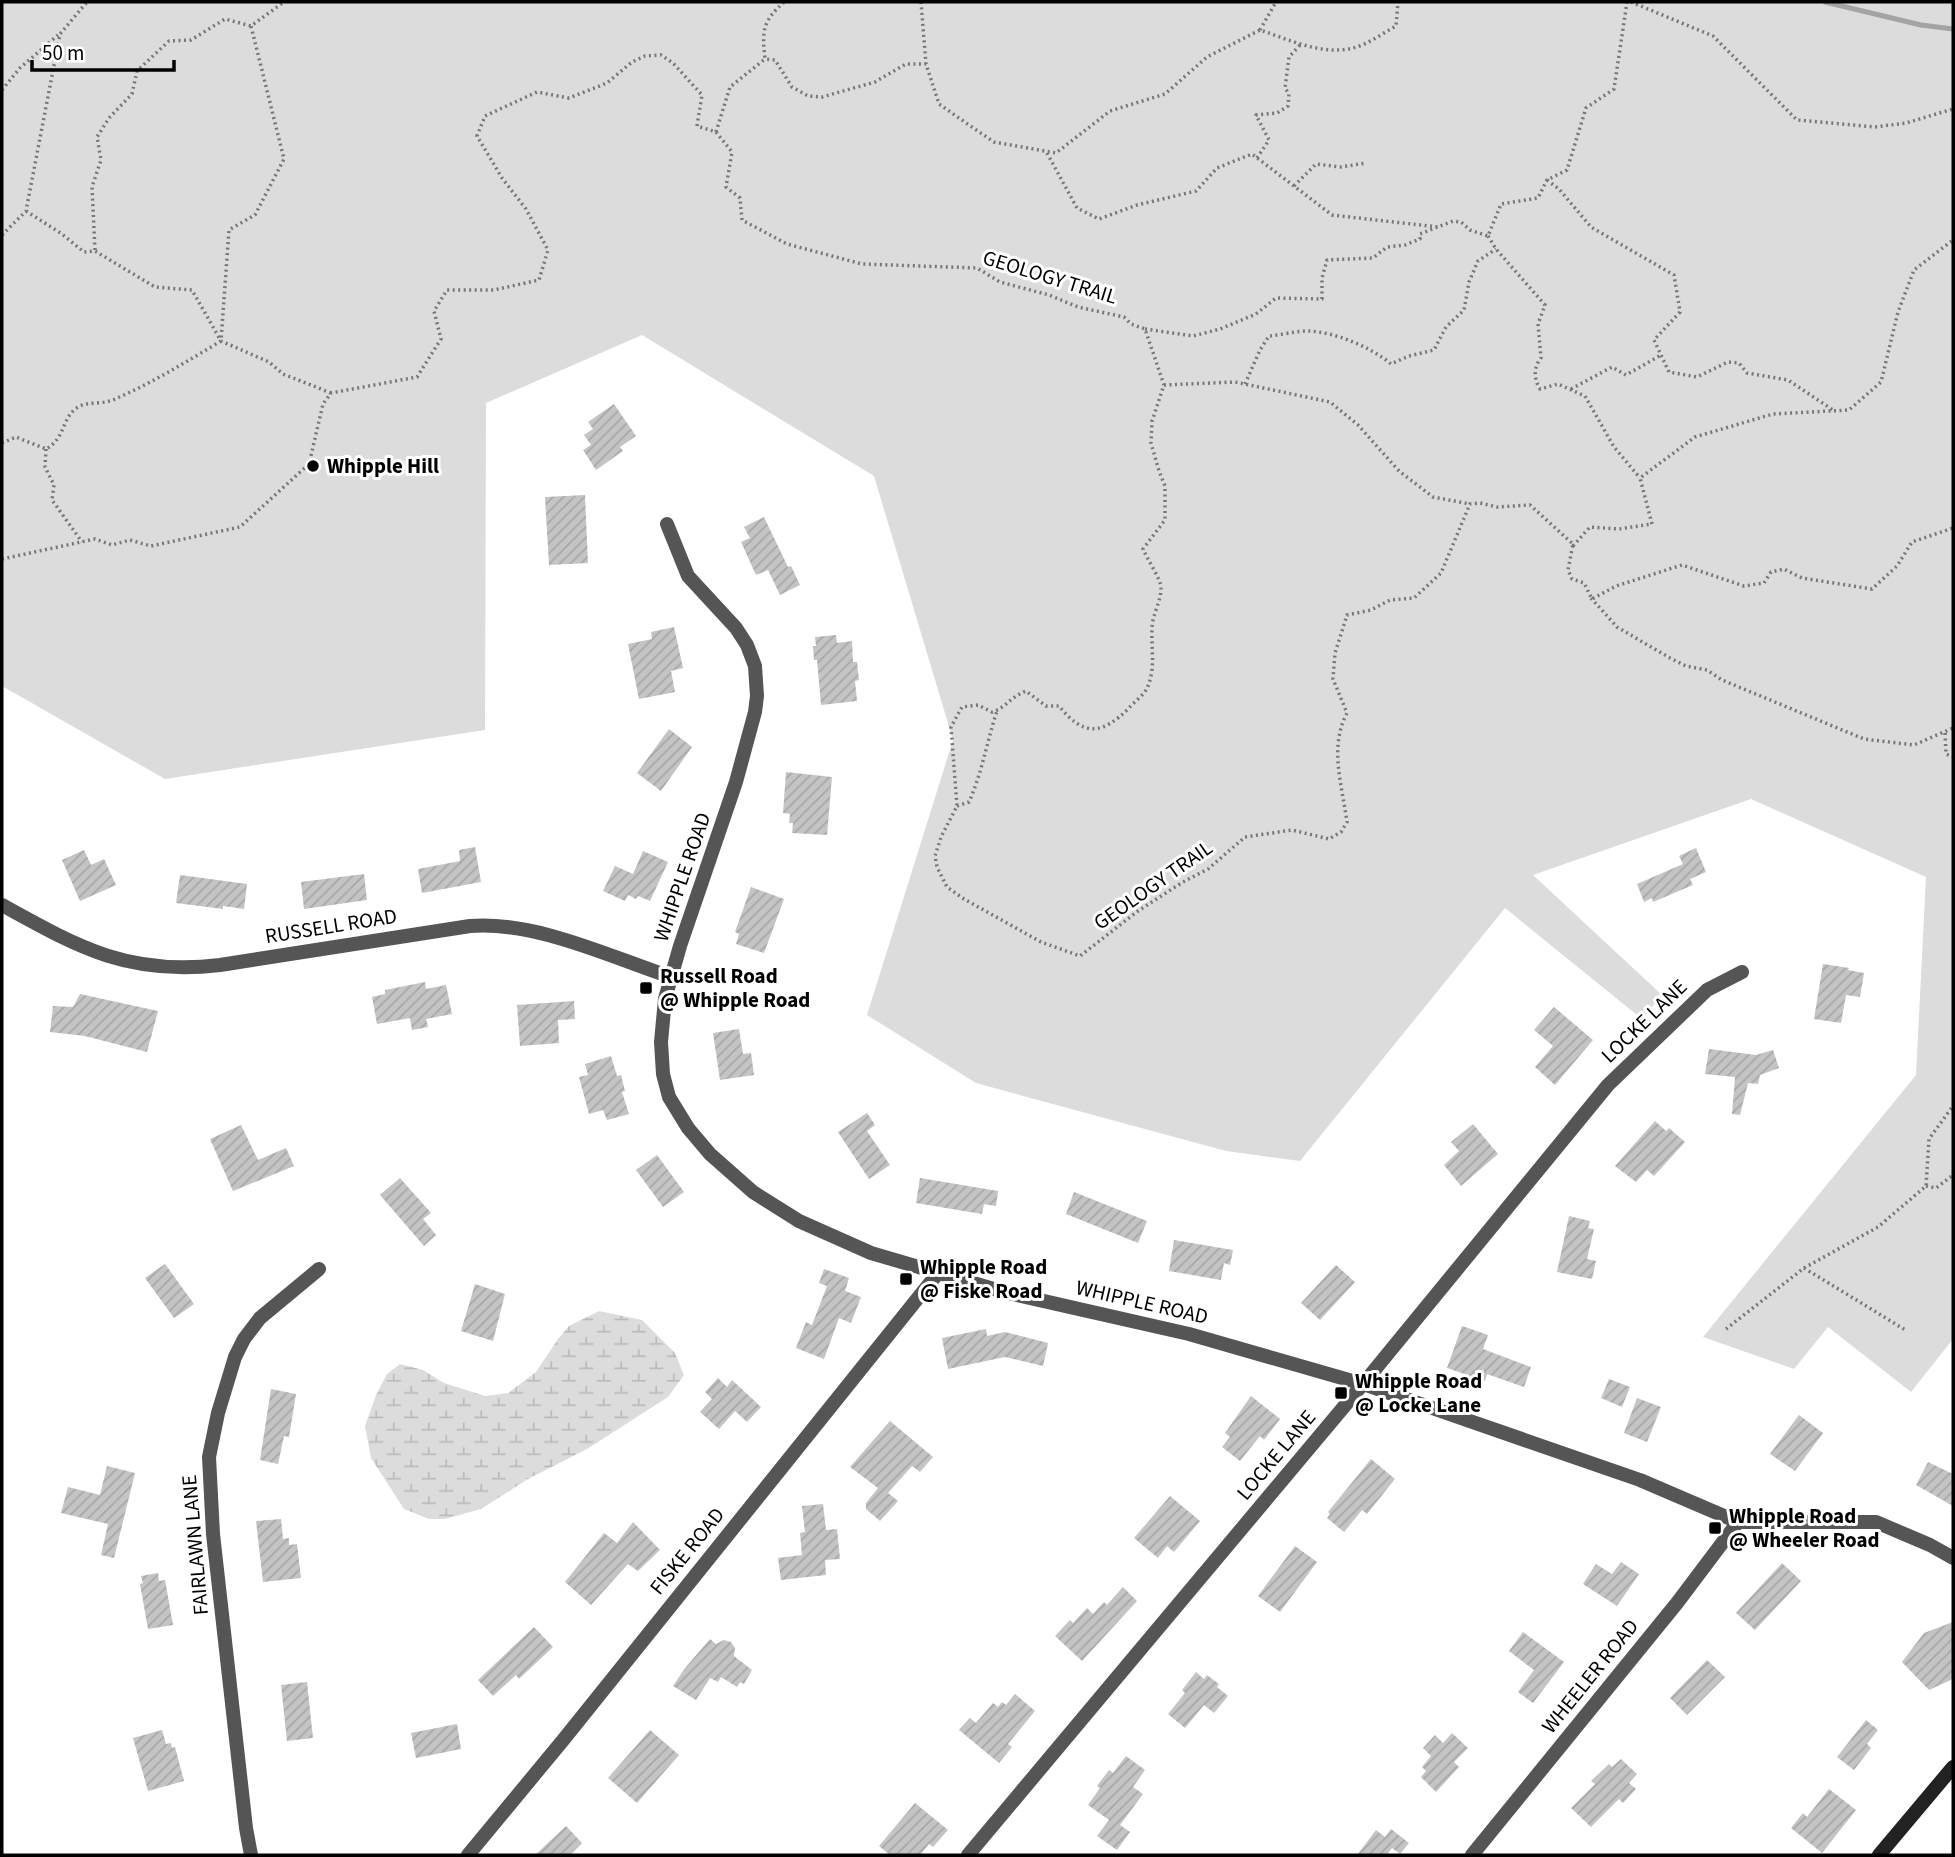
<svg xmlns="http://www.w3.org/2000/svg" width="1955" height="1857" viewBox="0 0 1955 1857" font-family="'Source Sans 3',sans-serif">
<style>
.wetland{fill:url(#wetland-marsh)}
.green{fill:#dcdcdc}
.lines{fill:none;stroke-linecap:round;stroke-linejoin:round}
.stream{stroke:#a3a3a3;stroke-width:5}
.building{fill:url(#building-hatch)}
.path{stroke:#777;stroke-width:3.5;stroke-dasharray:2 3.5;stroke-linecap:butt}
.street{stroke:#555;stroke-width:14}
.secondary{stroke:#222;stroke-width:14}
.poi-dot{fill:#000;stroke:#fff;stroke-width:2.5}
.labels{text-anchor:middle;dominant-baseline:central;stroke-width:6;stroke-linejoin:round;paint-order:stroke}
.street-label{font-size:21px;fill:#000;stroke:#fff}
.poi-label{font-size:21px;font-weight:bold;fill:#000;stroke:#fff;text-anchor:start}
</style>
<defs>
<pattern id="wetland-marsh" width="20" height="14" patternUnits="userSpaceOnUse" patternTransform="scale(1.75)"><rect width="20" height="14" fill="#dcdcdc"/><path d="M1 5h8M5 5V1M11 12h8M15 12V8" fill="none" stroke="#bbb"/></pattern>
<pattern id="building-hatch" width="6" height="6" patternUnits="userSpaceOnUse" patternTransform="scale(1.75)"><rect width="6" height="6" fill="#c4c4c4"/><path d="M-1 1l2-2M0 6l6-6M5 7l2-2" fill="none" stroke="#a7a7a7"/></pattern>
</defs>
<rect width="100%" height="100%" fill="#fff"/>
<path class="wetland" d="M599 1311 642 1320 675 1353 684 1375 668 1397 587 1449 528 1479 481 1509 445 1519H429L404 1509 371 1458 365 1426 376 1395 387 1374 400 1364 423 1370 444 1383 485 1396 508 1393 536 1372 558 1339 569 1326Z"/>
<path class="green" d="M2 2H1953V1339L1911 1392 1828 1327 1794 1369 1703 1337 1916 1075 1926 877 1751 799 1533 875 1662 995 1642 1019 1505 908 1300 1161 1226 1151 976 1083 867 1015 953 740 874 476 642 335 486 403 485 730 165 779 2 686Z"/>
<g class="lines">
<path class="stream" d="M1825 2 1921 25 1953 29"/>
</g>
<path class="building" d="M614 404 636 436 620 447 623 451 596 470 583 450 591 445 584 435 593 429 588 422Z
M585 495 588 563 549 565 545 497Z
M764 517 788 567 791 566 800 585 780 595 768 570 756 575 741 542 750 538 744 527Z
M674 627 683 668 671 671 675 692 639 699 628 644 652 639 651 632Z
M836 635 837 643 852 641 853 662H857L859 680 855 681 857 701 821 705 817 660H814L813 646H816L815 637Z
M669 729 692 747 661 791 637 773Z
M786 772 832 777 827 835 792 833 793 823H789L790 814 783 813Z
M475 847 481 882 422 893 418 869 460 861 459 850Z
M1696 848 1706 872 1690 879 1693 885 1653 902 1652 898 1644 902 1637 884 1683 864 1679 856Z
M84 850 91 865 104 859 116 885 80 901 62 860Z
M643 851 668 862 650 901 638 896 636 899 628 895 625 901 603 891 615 866 633 874Z
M364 874 367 900 304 909 301 882Z
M180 875 247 884 244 909 223 906V909L176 903Z
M751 887 784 899 764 953 736 944 739 934 735 932Z
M1823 964 1849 968 1848 970 1864 973 1860 997 1846 995 1841 1023 1814 1019Z
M425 982 426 989 446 985 452 1014 426 1019 428 1027 412 1030 410 1018 377 1024 372 997 385 994V990Z
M80 994 158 1011 147 1052 85 1036 50 1032 53 1006 73 1007Z
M574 1001 575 1019 558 1020 559 1043 520 1046 517 1005Z
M1554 1007 1593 1040 1555 1085 1535 1067 1553 1046 1534 1030Z
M739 1029 743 1054 751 1053 754 1075 720 1080 713 1033Z
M1709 1049 1756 1055 1773 1050 1779 1068 1760 1075 1758 1084 1748 1083 1740 1115 1732 1114 1735 1077 1705 1074Z
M611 1056 617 1076 621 1075 625 1091 622 1092 629 1114 607 1120 603 1110 589 1114 579 1077 588 1075 585 1064Z
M867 1113 875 1125 867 1131 890 1165 869 1179 838 1132Z
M1655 1121 1666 1131 1669 1128 1685 1142 1654 1176 1647 1170 1636 1182 1615 1166Z
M1473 1124 1498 1154 1461 1186 1444 1165 1459 1151 1451 1142Z
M241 1125 258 1160 286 1148 294 1166 233 1191 210 1139Z
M657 1155 684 1192 663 1207 636 1170Z
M400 1178 431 1213 423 1219 436 1235 424 1246 380 1195Z
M920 1178 998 1191 996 1206 984 1204 982 1214 916 1203Z
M1074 1192 1147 1221 1138 1243 1066 1214Z
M1569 1216 1590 1221 1588 1228 1594 1229 1587 1259 1596 1261 1592 1279 1557 1272Z
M1174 1240 1233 1250 1230 1265 1224 1263 1221 1280 1169 1271Z
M165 1264 194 1304 174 1318 145 1278Z
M1336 1265 1355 1282 1320 1320 1301 1303Z
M824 1269 849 1278 845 1291 861 1297 851 1323 839 1318 824 1359 796 1348 806 1322 812 1325 827 1286 819 1283Z
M475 1284 505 1294 493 1341 461 1331Z
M1462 1326 1488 1335 1483 1349 1531 1367 1524 1387 1487 1374 1485 1381 1447 1368Z
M986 1329 987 1336 1005 1332 1048 1343 1043 1366 1005 1357 948 1369 942 1338Z
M718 1378 727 1387 732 1380 761 1407 747 1422 735 1411 719 1429 700 1412 712 1399 705 1392Z
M1609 1379 1630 1387 1622 1407 1601 1398Z
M271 1389 296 1394 289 1437 284 1436 278 1464 260 1460Z
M1251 1396 1280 1419 1264 1440 1260 1436 1240 1461 1222 1447 1230 1437 1225 1433Z
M1637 1398 1661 1407 1647 1442 1624 1433Z
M1799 1415 1823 1433 1795 1471 1770 1454Z
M890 1421 933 1457 920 1472 912 1466 888 1493 898 1501 880 1521 866 1509V1503L878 1488 850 1467Z
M1371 1459 1395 1479 1367 1514 1362 1510 1344 1532 1327 1518 1330 1514 1328 1512Z
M1928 1462 1953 1474V1506L1916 1485Z
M107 1466 135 1473 114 1558 101 1555 108 1524 61 1513 68 1487 100 1495Z
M1170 1496 1200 1521 1174 1552 1167 1546 1158 1558 1134 1538Z
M823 1504 826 1530 837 1529 840 1559 825 1560 826 1575 781 1580 778 1558 802 1555 800 1533 805 1532 802 1506Z
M281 1519 283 1539 289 1538V1545L297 1544 301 1578 263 1582 256 1521Z
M633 1522 660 1550 638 1571 628 1564 591 1605 565 1582 604 1533 617 1543Z
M1295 1546 1317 1562 1280 1612 1258 1596Z
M1621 1562 1639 1574 1617 1606 1583 1584 1596 1564 1612 1574Z
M1782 1563 1801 1581 1755 1630 1736 1613Z
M158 1573 159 1581 165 1580 173 1625 148 1629 140 1584 143 1583 141 1576Z
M1123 1587 1137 1601 1082 1661 1055 1636 1070 1620 1073 1623 1087 1608 1093 1614 1104 1602 1107 1605Z
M1953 1622V1679L1929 1690 1902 1662 1924 1633Z
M534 1627 553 1647 519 1679 516 1675 493 1696 478 1680Z
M1523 1632 1564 1662 1533 1703 1518 1692 1534 1670 1509 1651Z
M710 1639 716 1644 724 1640 731 1642 735 1648 734 1656 752 1670 744 1684 740 1682 737 1687 721 1677 718 1682 710 1678 696 1700 673 1686 685 1668Z
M1707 1660 1725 1677 1687 1715 1670 1698Z
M1196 1672 1204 1679 1207 1675 1219 1684 1217 1687 1228 1696 1214 1713 1204 1705 1185 1728 1168 1714 1185 1693 1182 1690Z
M307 1682 313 1738 287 1741 281 1685Z
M1015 1694 1035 1711 1008 1744 1012 1747 999 1763 959 1730 970 1718 976 1723 993 1703 998 1707 1002 1702 1006 1705Z
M1866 1720 1878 1730 1867 1744 1871 1748 1854 1770 1837 1757Z
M457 1724 461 1749 416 1758 411 1733Z
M162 1730 166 1744 171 1743 172 1748 175 1747 184 1781 148 1791 133 1738Z
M650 1730 679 1755 637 1803 608 1778Z
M1452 1733 1468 1748 1454 1762 1459 1767 1436 1792 1421 1777 1426 1771 1422 1767 1431 1756 1423 1748 1435 1735 1443 1743Z
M1126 1756 1145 1770 1133 1787 1143 1794 1120 1825 1130 1832 1117 1850 1097 1836 1109 1820 1088 1805 1100 1788 1097 1786 1109 1770 1113 1773Z
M1621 1759 1637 1774 1629 1783 1636 1789 1623 1803 1619 1799 1591 1827 1571 1808 1595 1784 1591 1781 1609 1764 1612 1767Z
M1829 1789 1856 1810 1822 1853 1791 1828 1803 1813 1807 1817Z
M915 1803 948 1830 933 1847 929 1844 920 1855H890L879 1846Z
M566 1826 582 1843 570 1855H535Z
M1391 1829 1409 1843 1400 1854 1392 1848 1387 1855H1357L1376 1830 1385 1837Z"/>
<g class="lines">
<path class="path" d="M784 2C762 22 762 31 765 59L775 60 792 87 808 96 822 97 875 82 906 64H926L939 104 969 125 994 142 1056 153 1110 111 1165 94 1207 57 1260 30C1293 41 1329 59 1362 45 1374 40 1385 32 1396 26L1398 2
M921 2 926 64
M1631 2 1713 36 1797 120 1875 127 1906 123 1953 109
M1260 30 1276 2
M2 90 20 68 58 35
M716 132 730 87 765 59
M1047 153 1077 208 1099 219 1137 205 1196 191 1217 168 1252 154 1332 215 1438 227
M1257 158 1269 140 1256 115 1277 113 1288 106 1289 94 1285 88 1289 57 1301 44
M1547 180 1559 189 1591 227 1674 275 1680 312 1654 340 1669 372 1697 377 1728 362 1739 363 1747 373 1788 380 1833 410
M1294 186 1316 164 1341 167 1366 163
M26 211 62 234 84 252 95 251 155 287 192 290 221 341 269 362 283 374 331 393
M2 235 26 211 60 34 87 2
M1488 236 1496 249 1545 305 1538 324 1541 358C1533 368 1534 379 1540 389L1558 384 1585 396 1614 447 1640 478
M95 250 92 187 101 160 97 137 109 118 132 94 137 71 169 41 191 40 225 19 251 26
M1145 329 1193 336 1220 329 1256 314 1276 298 1322 299V278L1327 260 1373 258 1387 247 1405 245 1420 239V234L1453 221 1461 222 1470 230 1488 236 1501 204 1538 198 1547 180 1567 170 1586 108 1614 89 1627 2
M1245 384 1260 350 1269 336C1281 335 1295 331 1308 331 1335 332 1371 347 1391 364L1409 356 1434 350 1446 327 1464 310 1469 282 1478 261 1496 249
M1164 385 1235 382 1330 402 1358 425 1399 471 1433 497 1470 504
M1571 389 1612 367 1626 375 1661 355
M2 443 16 437 46 449C66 438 61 418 78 407 88 401 103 405 115 399 152 383 186 362 221 341L229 230 255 215 284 159 251 26 284 2
M46 449 45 467 54 485 52 500 82 542
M1573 546 1590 527 1619 529 1652 524 1640 478 1695 437 1773 414 1849 410 1881 382 1898 312 1914 270 1953 240
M2 559 95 539 112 545 130 540 151 546 240 527 309 464 323 404 331 393 417 377 441 339 434 311 447 290H494L539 280 548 250 526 209 502 178 477 136 485 116 537 92 569 98 607 83 632 62 645 56 661 55 673 63 702 95 697 126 716 132 732 152 726 187 740 198 742 220 787 244 862 264 977 268 1000 282 1049 295 1078 307 1124 317 1131 324 1145 329 1164 385 1152 421 1151 443 1159 471 1165 486V520L1143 549C1147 559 1161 579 1161 588 1161 602 1152 615 1152 629 1151 649 1156 669 1147 688 1144 695 1134 702 1129 708 1102 735 1084 737 1059 706H1046L1026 691C1010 697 1006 708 992 712L978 705 962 707 951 727 957 806 941 837 935 856 937 867 947 887 964 899 1041 942 1080 956 1138 911 1183 882 1208 869 1245 837 1292 830 1329 839 1341 832 1347 822C1342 785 1329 747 1347 713L1333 679 1335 653 1347 615 1371 610 1390 600 1414 598 1441 573 1470 504 1480 503 1497 507 1530 505 1573 544 1568 570 1572 579 1584 583 1592 599 1616 586 1682 565 1744 586 1764 583 1771 572 1784 569 1802 578 1872 589 1897 566 1912 542 1953 528
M1591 598 1617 627 1670 658 1686 666 1707 670 1722 680 1864 739 1914 745 1953 728
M1945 733 1946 754 1953 757
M957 806 969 802C982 773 987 741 997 711
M1926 1186 1936 1188 1953 1175
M1804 1268 1907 1331
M1726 1329 1804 1268 1878 1227 1926 1186 1929 1139 1953 1106"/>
<path class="street" d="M667 524 688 576 736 628 747 645 755 666 757 696 755 712 736 782 680 946 665 999 661 1042 663 1074 669 1097 688 1128 710 1154 753 1192 799 1221 871 1253 1004 1292 1189 1334 1363 1384 1640 1480 1738 1522H1876L1930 1545 1953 1558
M2 905C78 947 128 976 220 965L470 926C536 921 608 956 671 977
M251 1855 246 1828 213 1534 209 1457 218 1413 235 1357 244 1339 260 1318 319 1269
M468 1855 564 1739 938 1273
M968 1855 1363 1384 1608 1085 1707 990 1742 972
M1472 1855 1677 1603 1738 1522"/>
<path class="secondary" d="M1879 1855 1953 1767"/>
</g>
<g class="poi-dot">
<circle cx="313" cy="466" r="7"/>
<rect x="639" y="981" width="14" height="14" rx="3.5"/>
<rect x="899" y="1272" width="14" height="14" rx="3.5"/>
<rect x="1334" y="1386" width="14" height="14" rx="3.5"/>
<rect x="1708" y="1521" width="14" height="14" rx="3.5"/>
</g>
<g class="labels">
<g class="street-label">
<text transform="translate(1050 277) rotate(17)">GEOLOGY TRAIL</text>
<text transform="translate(682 877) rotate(-71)">WHIPPLE ROAD</text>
<text transform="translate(1153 885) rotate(-35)">GEOLOGY TRAIL</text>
<text transform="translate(331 926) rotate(-9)">RUSSELL ROAD</text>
<text transform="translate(1644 1021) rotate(-44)">LOCKE LANE</text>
<text transform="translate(1142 1302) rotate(13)">WHIPPLE ROAD</text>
<text transform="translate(1276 1455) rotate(-50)">LOCKE LANE</text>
<text transform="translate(195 1545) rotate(-95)">FAIRLAWN LANE</text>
<text transform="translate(687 1551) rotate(-51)">FISKE ROAD</text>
<text transform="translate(1590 1676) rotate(-51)">WHEELER ROAD</text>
</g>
<g class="poi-label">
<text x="327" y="466">Whipple Hill</text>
<text x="660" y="976">Russell Road<tspan x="660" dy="24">@ Whipple Road</tspan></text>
<text x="920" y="1267">Whipple Road<tspan x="920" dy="24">@ Fiske Road</tspan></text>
<text x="1355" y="1381">Whipple Road<tspan x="1355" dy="24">@ Locke Lane</tspan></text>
<text x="1729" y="1516">Whipple Road<tspan x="1729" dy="24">@ Wheeler Road</tspan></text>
</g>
</g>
<rect width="1955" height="1857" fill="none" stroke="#000000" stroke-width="7"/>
<path d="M32 60v10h142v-10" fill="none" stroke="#000000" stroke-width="3.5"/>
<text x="42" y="60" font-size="21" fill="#000000" stroke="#ffffff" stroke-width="5" paint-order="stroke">50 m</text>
</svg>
